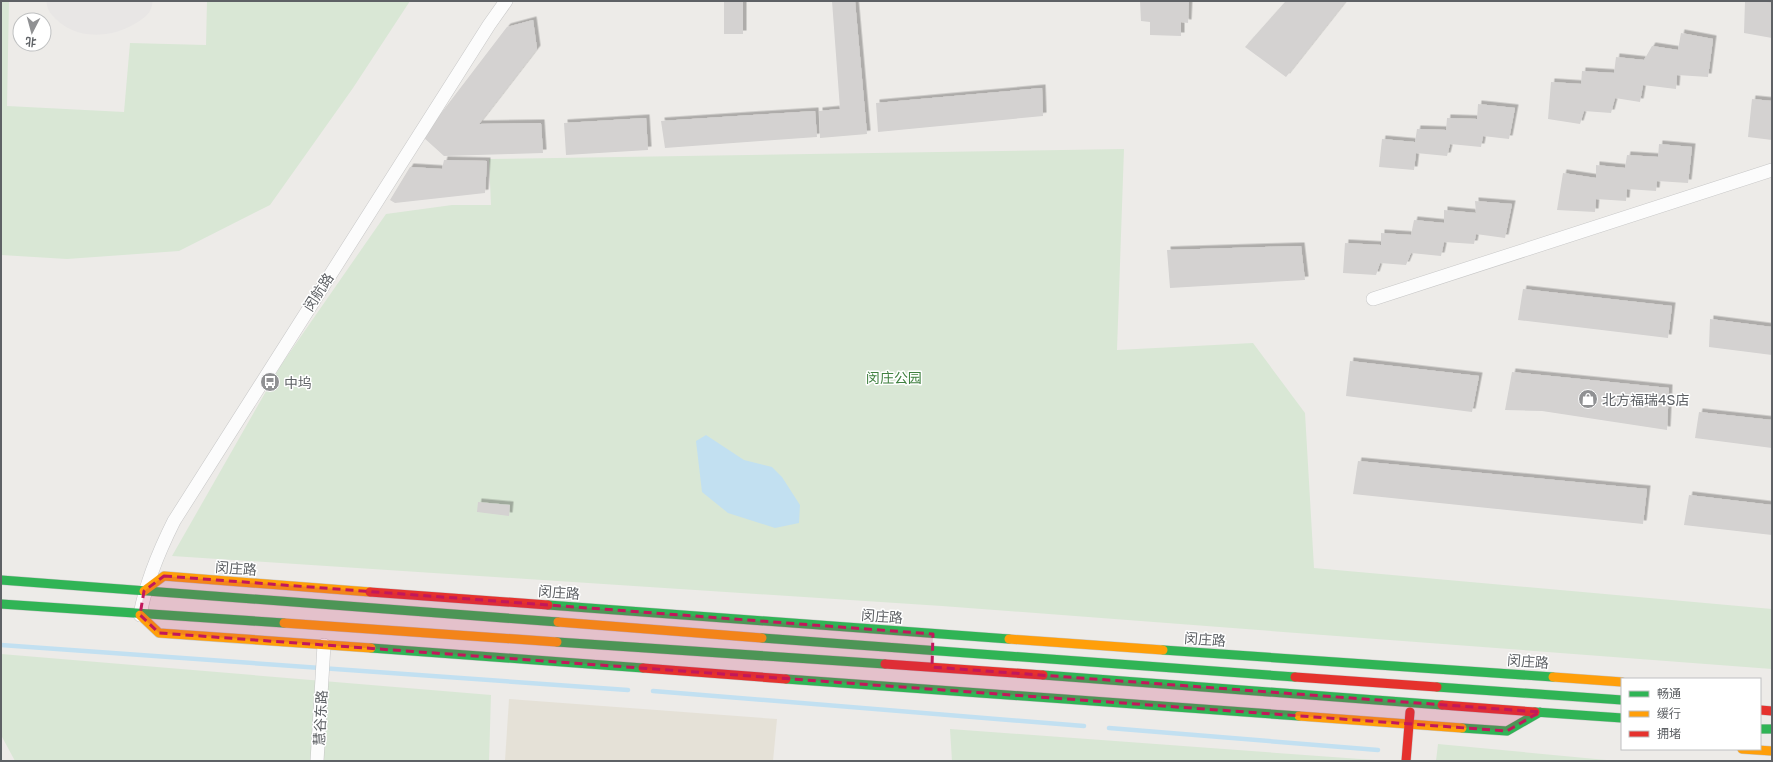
<svg xmlns="http://www.w3.org/2000/svg" width="1773" height="762" viewBox="0 0 1773 762" font-family="'Golos Text','Noto Sans SC',sans-serif">
<style>
.commercial{fill:#e5e1d7}
.green{fill:#d9e7d5}
.water{fill:#c2e0f1}
.lines{fill:none;stroke-linecap:round;stroke-linejoin:round}
.stream{stroke:#c2e0f1;stroke-width:4.5}
.taxiway{stroke:#e8e6e5;stroke-width:41}
.building{fill:#d4d2d1;filter:url(#shadow)}
.street-casing{stroke:#c7c7c7;stroke-width:14}
.fast-casing{stroke:#c7c7c7;stroke-width:10}
.slow-casing{stroke:#c7c7c7;stroke-width:10}
.jam-casing{stroke:#c7c7c7;stroke-width:10}
.street{stroke:#fcfcfc;stroke-width:13}
.fast{stroke:#30b455;stroke-width:9}
.slow{stroke:#ff9f0a;stroke-width:9}
.jam{stroke:#e5322d;stroke-width:9}
.marked{fill:#c2185b;fill-opacity:0.2;stroke:#c2185b;stroke-width:3;stroke-dasharray:8 5;stroke-linejoin:round}
.labels{text-anchor:middle;dominant-baseline:central;stroke-width:3;stroke-linejoin:round;paint-order:stroke}
.street-label{font-size:14px;fill:#5e6165;stroke:#fff}
.park-label{font-size:14px;fill:#418141;stroke:#fff}
.poi-label{font-size:14px;fill:#5e6165;stroke:#fff;text-anchor:start}
</style>
<defs>
<filter id="shadow"><feDropShadow dx="3.5" dy="-3.5" stdDeviation="0" flood-color="#0004"/></filter>
</defs>
<rect width="100%" height="100%" fill="#edebe8"/>
<path class="commercial" d="M509 699 777 719 773 761H505Z"/>
<path class="green" d="M1 1H9L7 106 124 112 130 43 206 45 207 1H410L353 88 270 205 179 251 67 259 1 255Z
M1124 149 1117 350 1253 343 1305 413 1314 568 1772 609V669L942 606 172 556 281 365 386 214 452 205H491L489 159Z
M1 654 491 695 489 761H15L1 735Z
M950 729 1388 761H952Z
M1438 744 1617 761H1436Z"/>
<path class="water" d="M706 435 744 460 772 467 782 477 800 505 799 523 775 528 728 513 702 492 696 441Z"/>
<g class="lines">
<path class="stream" d="M1 645 628 690
M653 691 1084 726
M1109 728 1378 750"/>
<path class="taxiway" d="M67 1C84 21 113 16 132 1"/>
</g>
<path class="building" d="M724 1H743V34H724Z
M832 1H855L867 134 820 138 819 111 840 109Z
M1140 1H1189L1188 23 1181 22V36L1150 35V22L1141 21Z
M1286 1H1346L1286 77 1245 47Z
M1745 1H1762L1772 3V38L1744 33Z
M533 20 537 49 479 124 541 123 543 153 444 156 423 137 507 27Z
M1681 33 1713 39 1708 77 1677 75 1676 89 1643 85 1640 102 1615 98 1611 113 1584 111 1580 124 1548 119 1551 82 1581 84 1582 71 1614 73 1616 57 1644 60 1652 46 1678 50Z
M1042 88 1043 116 878 132 876 103Z
M1752 99 1772 101V140L1748 137Z
M1478 104 1515 108 1509 139 1483 136 1481 147 1450 144 1447 156 1416 153 1414 170 1379 167 1382 139 1415 142 1417 129 1446 130 1447 118 1477 119Z
M815 111 817 137 665 148 661 121Z
M646 118 648 150 566 155 564 123Z
M1659 144 1692 147 1688 183 1657 181 1656 191 1627 189 1626 201 1596 199 1595 212 1557 210 1563 173 1596 178V165L1625 168 1627 155 1658 157Z
M444 160 487 161 485 193 395 203 390 200 410 167 442 169Z
M1475 201 1512 204 1505 238 1476 234 1474 244 1444 242 1441 256 1411 253 1406 265 1380 263 1376 275 1343 273 1345 243 1381 245V233L1411 235 1414 220 1444 223V210L1476 213Z
M1301 246 1305 280 1170 288 1167 250Z
M1523 289 1672 306 1668 338 1518 320Z
M1710 319 1772 327V355L1709 347Z
M1350 361 1479 376 1472 412 1346 396Z
M1512 372 1669 388 1667 430 1542 411 1505 410Z
M1699 412 1772 420V448L1695 438Z
M1358 461 1647 489 1643 524 1353 494Z
M1689 495 1772 505V535L1684 525Z
M478 502 510 505 509 516 477 512Z"/>
<g class="lines">
<g class="street-casing">
<path id="street" d="M1373 299 1772 170
M140 615C146 581 159 551 174 521L489 25 506 1
M317 761 324 645"/>
</g>
<g class="fast-casing">
<path id="fast" d="M1 580 558 622
M1 604 284 623
M548 605 1009 639
M762 638 1295 677
M557 642 885 664
M371 648 643 668
M1163 650 1553 677
M1043 675 1442 705
M786 679 1299 716
M1437 687 1622 700
M1535 712 1622 718
M1462 728 1507 731 1540 712
M1760 729H1772"/>
</g>
<g class="slow-casing">
<path id="slow" d="M144 591 164 576 370 592
M140 615 159 633 371 648
M558 622 762 638
M284 623 557 642
M1009 639 1163 650
M1553 677 1622 682
M1299 716 1462 728
M1742 749 1772 751"/>
</g>
<g class="jam-casing">
<path id="jam" d="M370 592 548 605
M885 664 1043 675
M643 668 786 679
M1295 677 1437 687
M1442 705 1535 712
M1760 710 1772 711
M1406 761 1410 712"/>
</g>
<use href="#street" class="street"/>
<use href="#fast" class="fast"/>
<use href="#slow" class="slow"/>
<use href="#jam" class="jam"/>
</g>
<path class="marked" d="M164 576 933 634 932 667 1540 712 1507 731 159 633 140 615 144 591Z"/>
<defs>
<g id="bus-disc" transform="scale(1)"><circle r="9.5" fill="#909193" stroke="#fff"/><path d="M-5-6H5V4H4V6H2V4H-2V6H-4V4H-5ZM-3.5-4V0h7V-4ZM-3.5 1.2v1.5H-2V1.2ZM2 1.2v1.5H3.5V1.2Z" fill="#fff"/></g>
<g id="shop-disc" transform="scale(1)"><circle r="9.5" fill="#909193" stroke="#fff"/><path d="M-5-2.5h2.3a2.7 3.5 0 0 1 5.4 0H5L5.5 6h-11ZM-1.5-2.5h3a1.5 2.3 0 0 0-3 0Z" fill="#fff"/></g>
</defs>
<g fill-rule="evenodd">
<use href="#bus-disc" x="270" y="382"/>
<use href="#shop-disc" x="1588" y="399"/>
</g>
<g class="labels">
<g class="street-label">
<text transform="translate(318 292) rotate(-57)">闵航路</text>
<text transform="translate(236 568) rotate(4)">闵庄路</text>
<text transform="translate(559 592) rotate(4)">闵庄路</text>
<text transform="translate(882 616) rotate(4)">闵庄路</text>
<text transform="translate(1205 639) rotate(4)">闵庄路</text>
<text transform="translate(1528 661) rotate(4)">闵庄路</text>
<text transform="translate(320 718) rotate(-87)">慧谷东路</text>
</g>
<g class="park-label">
<text x="894" y="377">闵庄公园</text>
</g>
<g class="poi-label">
<text x="284" y="382">中坞</text>
<text x="1602" y="399">北方福瑞4S店</text>
</g>
</g>
<rect width="1773" height="762" fill="none" stroke="#5e6165" stroke-width="4"/>
<rect x="1621" y="678" width="140" height="72" fill="#ffffff" stroke="#bfc0c1"/>
<rect x="1629" y="691" width="20" height="6" fill="#30b455" stroke="#bfc0c1"/>
<text x="1657" y="698" font-size="12" fill="#5e6165">畅通</text>
<rect x="1629" y="711" width="20" height="6" fill="#ff9f0a" stroke="#bfc0c1"/>
<text x="1657" y="718" font-size="12" fill="#5e6165">缓行</text>
<rect x="1629" y="731" width="20" height="6" fill="#e5322d" stroke="#bfc0c1"/>
<text x="1657" y="738" font-size="12" fill="#5e6165">拥堵</text>
<g transform="translate(32 32) rotate(186)"><circle r="19" fill="#ffffff" stroke="#bfc0c1"/>
<path d="M0-3L7 15L0 10L-7 15Z" fill="#909193"/>
<text y="-6" font-size="11" font-weight="bold" text-anchor="middle" fill="#5e6165">北</text>
</g>
</svg>
